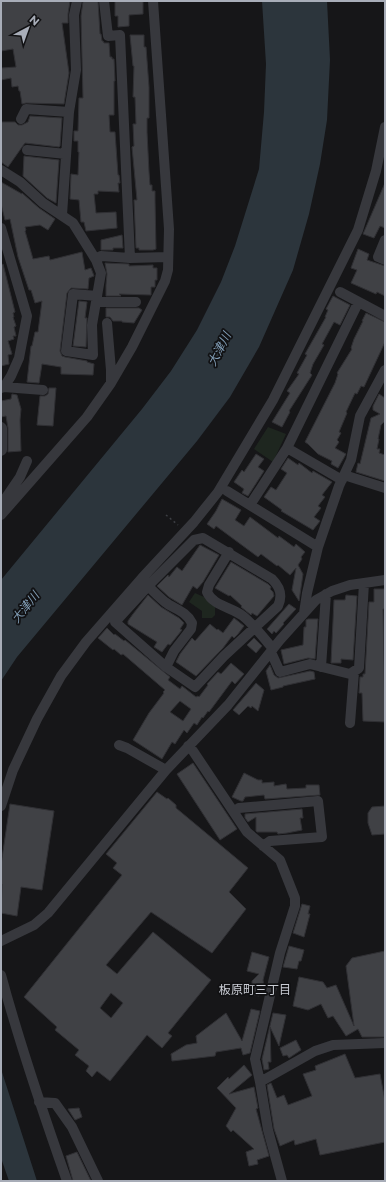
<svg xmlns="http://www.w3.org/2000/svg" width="386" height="1182" viewBox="0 0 386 1182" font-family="Montserrat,'Noto Sans JP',sans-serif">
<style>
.green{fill:#1e261f}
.water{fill:#2c353c}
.building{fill:#404145;stroke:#303034;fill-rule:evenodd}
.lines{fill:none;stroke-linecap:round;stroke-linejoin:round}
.path{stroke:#3d3f44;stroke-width:1.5;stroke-dasharray:2 3;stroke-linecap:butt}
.minor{stroke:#37383d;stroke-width:10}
.labels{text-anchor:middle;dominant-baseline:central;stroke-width:3.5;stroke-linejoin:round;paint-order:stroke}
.water-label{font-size:12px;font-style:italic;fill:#7f9bb3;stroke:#111113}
.neighbourhood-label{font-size:12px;fill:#c9ccd4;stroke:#111113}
</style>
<rect width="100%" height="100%" fill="#161618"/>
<path class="green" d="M268 427 286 434 273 462 254 449Z
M195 593 204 597 215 606V615L212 618H202V611L189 602Z"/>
<path class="water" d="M262 1H327L330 60 327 120 320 164 309 214 293 270 259 347 230 397 197 441 17 657 1 681V580L142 409 171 371 197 330 221 282 235 246 259 169 264 112 266 64Z
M1 1069 37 1181H9L1 1158Z"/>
<path class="building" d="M1 1H70L68 14V23H62L69 73 64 104 26 103 22 104 20 91H19L18 86 12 87 11 78 1 80V68L16 67 13 49 1 51Z
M83 1H98L100 34H101L102 41H103L104 43H109L110 57H112V59H114L115 81H114V115H109L110 132H115L118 175H119L120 183H118L119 192 98 191V194H94L96 213 116 212 117 228 86 231 84 222H81L79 200 70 199 71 174 78 175 79 152H78V141H74V131H78L79 98H83L81 16Z
M115 1H143V14L129 15V26L118 27V16H115Z
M130 35H144V47H146L149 87V118H147V132L149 172 150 185H152V191H155V200L156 249 153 250H139V248H136L134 200H137L132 147 134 146 133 124H136L135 97H133L134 66H133Z
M30 116 62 118 60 146 59 147 25 143 22 147 8 167 1 162V122H15L18 125H22L28 122Z
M24 156 59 160 56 203 47 198 23 176Z
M1 182 22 194V193L39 208 55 219 48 230 40 225 25 227 26 230 25 231 33 259 49 256 50 260 82 252 85 270 91 268 94 276 89 278 88 289 71 288 67 293 60 351 62 356 65 357 87 361V362L94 364 93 375 61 374V367L42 364 39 383 27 382 31 346H32L35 332H38L42 301 35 303 31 290H29L18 257 10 219 5 220 1 204Z
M385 183V228L380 226 374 238 363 234Z
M122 235 123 248H113V250H101V240Z
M358 249 369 254 367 260 385 266V296L377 292 376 294 351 283 357 270 351 268Z
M105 263 129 264V266L153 265V268H157V280H155V287H151V295L119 294 121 296H106V285L107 274Z
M3 264 15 312 13 313 14 317H13L16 326 14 327 16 336H13L14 339 8 341 12 354 8 355 9 364 1 366V265Z
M333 296 350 305 340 325 334 322 322 344 324 345 313 364 310 373 312 375 289 411 290 412 282 427 272 422 290 393 287 391 299 374 297 373 307 355 305 354 326 317H325L328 310 326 309Z
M79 301 87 302 85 318H87L86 347 73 346Z
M106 308H139L142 310 134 323 122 322V321H113L110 317H106Z
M366 313 385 322V342L364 387 361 386 357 394 355 393 346 412 347 413 339 432 341 433 337 440 339 442 335 448 346 454 338 468 331 464 332 461 318 454 308 444 305 442 335 383 338 374 337 373 352 349 351 348 354 339 363 321H362Z
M49 388H56L53 426 37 425 40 396H45L48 394Z
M12 394 17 395 21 409 20 420 21 451 8 452V428L6 416 1 417V401L11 399Z
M379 394 385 398V421L381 425 378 439H379L377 449H380L379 453 385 455V481L356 472 358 463 360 464 371 418 380 414 373 410V406Z
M256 454 264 459 258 467 264 471 248 496 242 493 244 489 234 482 242 470 244 472Z
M288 458 298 465 299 463 312 473 313 471 332 482 322 495 325 497 318 506 321 508 314 517 320 521 313 530 281 511 282 510 264 497 271 487 276 490 287 473 281 469Z
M222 499 241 510 235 520 244 526 250 517 278 538 279 536 294 547 296 544 305 552 301 557 302 559 298 565 303 574 299 601 292 590 296 568 290 575 278 565 277 566 261 554 258 557 216 526 214 529 207 524 216 511Z
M200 545 219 555 203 582 197 589 193 586 182 605 169 597 157 586 168 575 169 577 177 567 182 571Z
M231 562 268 584 271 587 270 589 273 592 274 596 257 616 252 613 251 615 241 607 242 606 230 595 229 596 215 588Z
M374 589H385V609H383L385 722 363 721 362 693H359L360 677H363V674H365L369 602H374Z
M148 595 161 607 179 618 184 623 180 629 182 630 170 645 168 644 162 652 154 647 157 642 128 624V621L133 614Z
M346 595 357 596 353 660 341 659V663H331L334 600H345Z
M289 604 296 609 283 623 284 624 276 633 274 631 272 634 267 629Z
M234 618 244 626 238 634 234 638 232 636 223 648 196 676 176 662 180 654 192 638 195 641 210 624 217 630 218 629 223 633Z
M308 619H318L315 659 308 658 284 664 281 650 303 645 304 627H306V620Z
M107 628 114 635 115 634 124 641 125 640 170 677 168 680 180 689 182 686 196 697 198 696 199 697 208 685 207 684 218 672 221 674 231 663 244 674 235 684 232 681 209 712 208 711 203 718 202 717 197 725 194 723 187 733 184 730 175 744 172 742 162 759 133 740 149 713 164 693 163 692 165 690 123 654 121 655 114 649 113 650 98 638ZM180 701 191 709 183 721 170 712Z
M254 638 262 646 256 653 247 645Z
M270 665 274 675 278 678 310 671 314 672 315 679 283 686V687L271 690 266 671Z
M256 683 264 690 258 711 252 706 251 708 248 706 239 715 233 710Z
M193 763 237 829 220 840 177 774Z
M244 773 258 780H262V783L274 782V786L286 784 287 789 306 788V785H319L320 795 265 799 264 795 245 797 243 801H241L232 797Z
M157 792 167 799 168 798 176 805V808L248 868 229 892 246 909 212 953 151 912 106 965 117 974 153 932 211 980 168 1033 172 1036 162 1048 147 1035 110 1081 97 1071 92 1077 86 1071 89 1066 75 1055 79 1050 55 1030 57 1027 24 997 122 875 113 868 117 863 106 854ZM111 993 123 1003 111 1018 100 1008Z
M10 804 54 811 42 890 21 887 17 916 1 913 2 884H1V865Z
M385 806V834L372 835 368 823V813L372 807Z
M302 809 303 818H300L302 830 287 833 278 834 277 832H257L256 831V817L248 822 245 818V814Z
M302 904 310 906 308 914H310L304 937 293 933Z
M289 946 304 950 301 961H299L297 969 283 967Z
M385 951V1037H362L358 1029 346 1036 333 1016 328 1018 321 1004 308 1010 293 1006 299 977 323 982 327 988 336 985 354 1026 346 966 352 958Z
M252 952 269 957 263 980 264 986 259 996 249 994 252 990V981L259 974 247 971Z
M251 1009 260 1011 250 1053 243 1055 241 1048 216 1052 215 1056 172 1061 171 1054 186 1045 197 1043 196 1036 226 1013 242 1041Z
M273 1013 286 1015 279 1046 270 1027 271 1062H268L269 1069 264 1070 262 1059Z
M296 1040 301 1050 289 1058 287 1055 283 1056 280 1048Z
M345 1054 355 1078 380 1074 385 1101V1142L320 1155 316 1139 295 1145 294 1140 280 1146 274 1129 267 1085 271 1083 277 1098 284 1095 288 1105 312 1096 303 1074 316 1070 315 1066Z
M244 1065 252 1075 229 1094 254 1087 258 1108 256 1109 269 1156 257 1160 258 1164 249 1166 246 1152 254 1149 233 1130 231 1132 226 1126 236 1108 217 1088 228 1077 229 1079Z
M79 1108 82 1117 75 1120 68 1109Z
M77 1152 91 1181H73L66 1156Z"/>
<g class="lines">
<path class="path" d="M385 52V56
M166 515 178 525"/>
<path class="minor" d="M104 1 108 36 120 35 130 258
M21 119 26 109 69 112
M27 150 66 154
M1 170 20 182 43 203 73 223 96 260 101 273 92 325 93 355 66 351 73 294 97 296
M62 215 69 112 76 70 74 15 77 1
M1 228 27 316 19 358 11 376 4 387 1 388
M385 240 378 257 385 260
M96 260 101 256 130 258 168 257
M340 292 385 316
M96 302H136
M107 323 111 370V383
M4 387 43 390
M1 427 2 428V450L1 451
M287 448 342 480
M344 475 385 488
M227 491 318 547
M1 505 20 477 27 461
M250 505 287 448 358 303
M1 515 87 417 111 383 132 347 165 281 168 270 169 229 153 1
M203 538 272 579C280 587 283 595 278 606L224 656 195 687 166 667 115 622 148 586 194 540Z
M229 552 209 585 207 592C213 606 232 607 243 616 254 625 264 638 273 649
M148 586C153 591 159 597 165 602 174 609 186 611 192 623L191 629 174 651 166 667
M304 613 307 593 318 547 339 486 351 460 360 416 385 370
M271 652 280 672 310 664 350 674 359 668 364 583
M321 667 326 594
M350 723 354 672
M119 745 127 748 166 770
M188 746 193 751 247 832 280 860 295 898V906L280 953 255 1059 260 1082
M1 806 13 770 37 719 61 676 86 642 142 578 194 522 218 492 273 400 358 230 376 171 385 127
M234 812 239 808 318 801 322 837 270 841 263 846
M1 941 34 925 48 913 166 770 228 705 280 640 316 600 332 591 350 585 385 580
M1 975C20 1045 43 1113 67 1181
M39 1102 55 1103 72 1127 98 1181
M282 1181 268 1130 260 1082 315 1051 333 1045 385 1043"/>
</g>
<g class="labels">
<g class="water-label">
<text transform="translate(219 349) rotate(-63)">大津川</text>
<text transform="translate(25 607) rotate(-51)">大津川</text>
</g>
<g class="neighbourhood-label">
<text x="255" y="989">板原町三丁目</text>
</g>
</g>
<rect width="386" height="1182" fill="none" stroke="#a8adb8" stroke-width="4"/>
<g transform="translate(28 28) rotate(41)" stroke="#111113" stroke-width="3" paint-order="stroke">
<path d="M0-3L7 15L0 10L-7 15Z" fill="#a8adb8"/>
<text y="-6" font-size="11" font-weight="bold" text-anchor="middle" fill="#a8adb8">N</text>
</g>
</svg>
